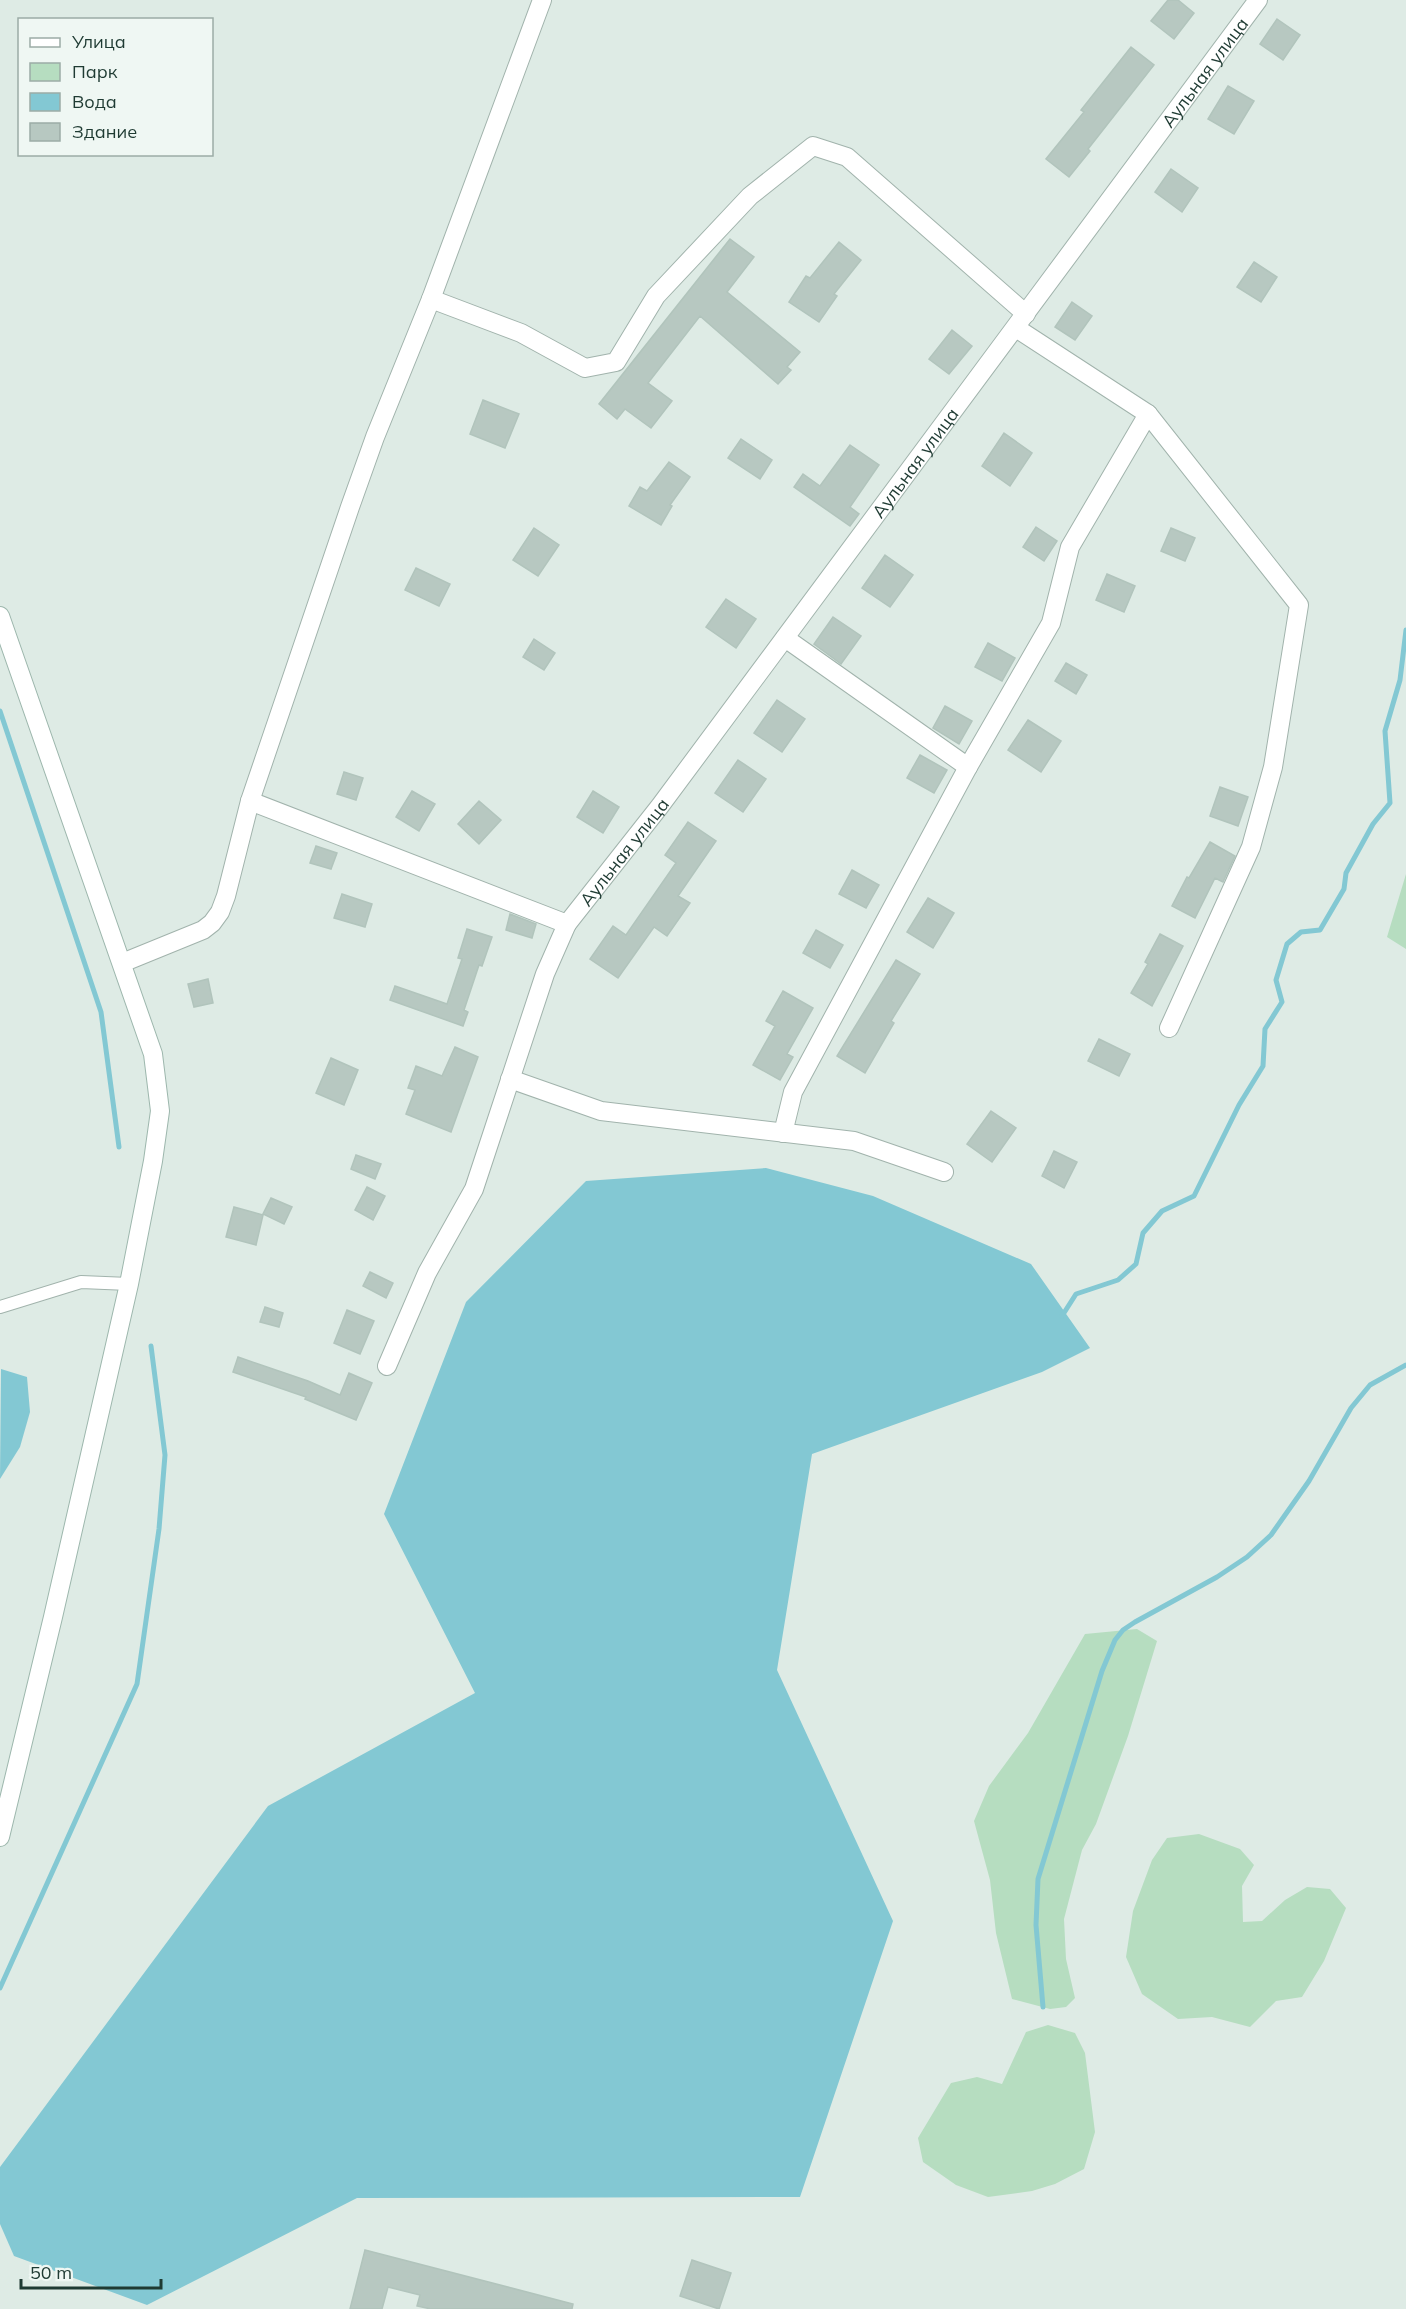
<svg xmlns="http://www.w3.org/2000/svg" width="1406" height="2309" viewBox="0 0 1406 2309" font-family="Mulish,sans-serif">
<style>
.green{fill:#b6ddc0}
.water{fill:#83c8d3}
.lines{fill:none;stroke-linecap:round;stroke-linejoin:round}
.stream{stroke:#83c8d3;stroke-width:5}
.building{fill:#b7c8c1;stroke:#b1c4bc;stroke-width:1.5}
.service-casing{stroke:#a1b3ac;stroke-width:14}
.minor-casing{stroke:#a1b3ac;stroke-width:20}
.tertiary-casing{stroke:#a1b3ac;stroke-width:20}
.secondary-casing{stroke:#9db7ad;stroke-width:20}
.service{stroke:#fff;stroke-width:12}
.minor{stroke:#fff;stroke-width:18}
.tertiary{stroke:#fff;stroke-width:18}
.secondary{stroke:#fff;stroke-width:18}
.labels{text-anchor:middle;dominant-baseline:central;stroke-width:4.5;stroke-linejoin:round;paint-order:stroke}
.street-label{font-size:18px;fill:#1f3b33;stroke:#eff7f3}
</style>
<rect width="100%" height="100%" fill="#deebe5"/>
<path class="green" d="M1406 874V949L1387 937Z
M1137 1629 1157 1641 1128 1736 1096 1824 1082 1850 1064 1919 1066 1959 1075 1998 1066 2007 1050 2009 1012 1999 996 1933 990 1880 974 1821 989 1786 1028 1733 1085 1634Z
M1199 1834 1240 1849 1254 1865 1242 1886 1243 1922 1262 1921 1285 1900 1307 1887 1330 1889 1346 1908 1324 1961 1302 1997 1276 2001 1250 2027 1212 2017 1178 2019 1142 1994 1126 1957 1133 1911 1152 1860 1167 1838Z
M1048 2025 1075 2033 1085 2053 1095 2132 1084 2169 1055 2184 1032 2191 988 2197 956 2185 923 2162 918 2138 951 2083 977 2077 1002 2084 1026 2032Z"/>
<path class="water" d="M766 1168 873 1196 1031 1264 1090 1348 1042 1372 812 1454 777 1670 893 1921 800 2197 357 2198 147 2305 14 2256 0 2224V2167L268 1806 475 1693 384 1514 466 1302 586 1181Z
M1 1369 27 1377 30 1412 20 1447 0 1479Z"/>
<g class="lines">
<path class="stream" d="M0 711 101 1012 119 1147
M1062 1316 1076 1294 1118 1280 1136 1264 1143 1233 1162 1211 1194 1196 1239 1105 1263 1066 1265 1029 1282 1002 1276 980 1287 944 1301 932 1320 930 1344 889 1346 873 1373 824 1390 803 1385 731 1400 680 1406 630
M0 1988 137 1684 159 1529 165 1455 151 1346
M1043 2007 1036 1925 1038 1879 1102 1671 1115 1640 1123 1630 1135 1622 1217 1577 1247 1557 1271 1535 1309 1481 1351 1408 1370 1385 1406 1365"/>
</g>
<path class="building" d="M1168 0H1178L1194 13 1174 39 1151 21Z
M1277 19 1300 35 1283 60 1260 44Z
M1131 47 1154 65 1088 149 1090 151 1069 177 1046 159 1084 112 1081 110Z
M1228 86 1254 101 1234 134 1208 119Z
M1171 169 1198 188 1182 212 1155 192Z
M730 239 754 257 727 292 800 352 787 367 791 370 778 384 700 316 648 383 672 401 651 428 625 409 617 419 599 404Z
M839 242 861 260 834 294 837 296 819 322 789 302 806 276 810 278Z
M1254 262 1277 277 1261 302 1237 287Z
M1072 302 1092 316 1075 340 1055 327Z
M952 330 972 346 949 374 929 359Z
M483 400 519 414 505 448 470 434Z
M1004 433 1032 453 1010 486 982 466Z
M741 439 772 460 760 479 728 458Z
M850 445 879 465 850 507 859 514 850 526 794 487 803 474 820 486Z
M669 462 690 477 670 505 672 506 661 525 629 506 640 487 647 491Z
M1036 527 1057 541 1044 561 1023 547Z
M534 528 559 545 538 576 513 560Z
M1171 528 1195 538 1185 561 1161 551Z
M885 555 913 575 890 607 862 588Z
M416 568 450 584 439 606 405 590Z
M1107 574 1135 586 1124 612 1096 600Z
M726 599 756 619 736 648 706 627Z
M833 617 861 636 841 664 814 644Z
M534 639 555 653 544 670 523 657Z
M988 643 1015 658 1002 681 975 667Z
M1066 663 1087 675 1076 694 1055 681Z
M777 700 805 719 782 752 754 733Z
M945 706 972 721 959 744 933 728Z
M1028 720 1061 741 1041 772 1008 750Z
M920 755 947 770 934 793 907 778Z
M738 760 766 779 743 812 715 793Z
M344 772 363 778 356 800 337 794Z
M1220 787 1248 797 1238 826 1210 816Z
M412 791 435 804 419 831 396 817Z
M593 791 619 807 603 833 577 817Z
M479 801 501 820 479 844 458 824Z
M688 822 716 841 678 896 690 903 667 936 654 927 618 978 590 959 613 926 626 935 676 863 665 855Z
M1210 842 1235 856 1223 882 1215 878 1195 918 1172 906 1187 877 1189 878Z
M316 846 337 853 331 869 310 863Z
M852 870 879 885 866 908 839 894Z
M342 894 372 904 365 927 334 918Z
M928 898 954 913 933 948 907 932Z
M510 914 536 924 532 938 506 930Z
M467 929 492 937 482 966 479 965 464 1010 468 1012 463 1026 390 1000 395 986 447 1004 462 959 458 958Z
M816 930 843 945 830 968 803 953Z
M1160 934 1183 946 1152 1006 1131 993 1148 964 1145 962Z
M896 960 920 974 891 1021 894 1023 865 1073 837 1056Z
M208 979 213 1003 194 1007 188 984Z
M783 991 813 1008 787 1054 793 1057 780 1080 753 1065 775 1026 766 1021Z
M1099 1039 1130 1054 1119 1076 1088 1061Z
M455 1047 478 1057 451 1132 406 1114 415 1090 408 1088 416 1066 442 1076Z
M331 1058 358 1070 344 1105 316 1093Z
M991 1111 1016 1128 992 1162 967 1144Z
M1054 1151 1077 1162 1064 1188 1042 1176Z
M356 1155 381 1164 375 1179 351 1169Z
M367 1187 385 1196 373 1220 355 1210Z
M271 1198 292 1207 284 1224 263 1214Z
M234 1207 263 1215 256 1245 226 1237Z
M370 1272 393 1283 386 1298 363 1286Z
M265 1307 283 1313 279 1327 260 1322Z
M347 1310 374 1321 360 1354 334 1343Z
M238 1357 308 1381 340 1395 349 1373 372 1383 356 1420 305 1399 306 1397 233 1372Z
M365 2250 573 2304 572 2309H431L417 2306 420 2295 388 2287 382 2309H350Z
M692 2260 731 2273 719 2309 680 2296Z"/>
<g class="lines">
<g class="service-casing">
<path id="service" d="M0 1307 81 1282 129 1284"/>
</g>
<g class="minor-casing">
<g id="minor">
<path d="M431 299 521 333 585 368 616 362 656 296 750 196 813 146 847 157 1026 314"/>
<path d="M1148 414 1299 605 1273 767 1251 847 1169 1028"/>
<path d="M785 638 968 767"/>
<path d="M250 801 567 924 545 974 474 1189 427 1273 387 1366"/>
<path id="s1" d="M567 924 660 806 1258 0"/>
<path d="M510 1079 601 1111 854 1141 944 1172"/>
<path d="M783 1133 793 1092 968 767 1051 623 1070 547 1148 414 1016 328"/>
</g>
</g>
<g class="tertiary-casing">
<path id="tertiary" d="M122 963 203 930 212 923 220 912 226 896 250 801 350 507 375 437 431 299 542 0"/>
</g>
<g class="secondary-casing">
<path id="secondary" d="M0 616 153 1054 160 1111 153 1161 129 1284 53 1617 0 1837"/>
</g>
<use href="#service" class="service"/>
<use href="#minor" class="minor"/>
<use href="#tertiary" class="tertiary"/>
<use href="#secondary" class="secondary"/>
</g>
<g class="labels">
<g class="street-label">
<text stroke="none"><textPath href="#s1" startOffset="1064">Аульная улица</textPath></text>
<text stroke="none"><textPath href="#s1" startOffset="578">Аульная улица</textPath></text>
<text stroke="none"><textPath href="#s1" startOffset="92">Аульная улица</textPath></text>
</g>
</g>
<rect x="18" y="18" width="195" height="138" fill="#eff7f3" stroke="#9caca6" stroke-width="1.5"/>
<rect x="30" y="38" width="30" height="9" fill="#ffffff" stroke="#9caca6" stroke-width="1.5"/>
<text x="72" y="48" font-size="18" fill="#1f3b33">Улица</text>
<rect x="30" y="63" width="30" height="18" fill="#b6ddc0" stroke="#9caca6" stroke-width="1.5"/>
<text x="72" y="78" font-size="18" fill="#1f3b33">Парк</text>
<rect x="30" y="93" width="30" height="18" fill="#83c8d3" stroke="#9caca6" stroke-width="1.5"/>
<text x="72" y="108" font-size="18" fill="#1f3b33">Вода</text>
<rect x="30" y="123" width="30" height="18" fill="#b7c8c1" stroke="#9caca6" stroke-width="1.5"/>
<text x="72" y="138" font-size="18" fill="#1f3b33">Здание</text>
<path d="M21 2279v9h140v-9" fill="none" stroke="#1f3b33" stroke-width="3"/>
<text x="30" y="2279" font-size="18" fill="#1f3b33" stroke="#eff7f3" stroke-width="4.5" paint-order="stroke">50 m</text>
</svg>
